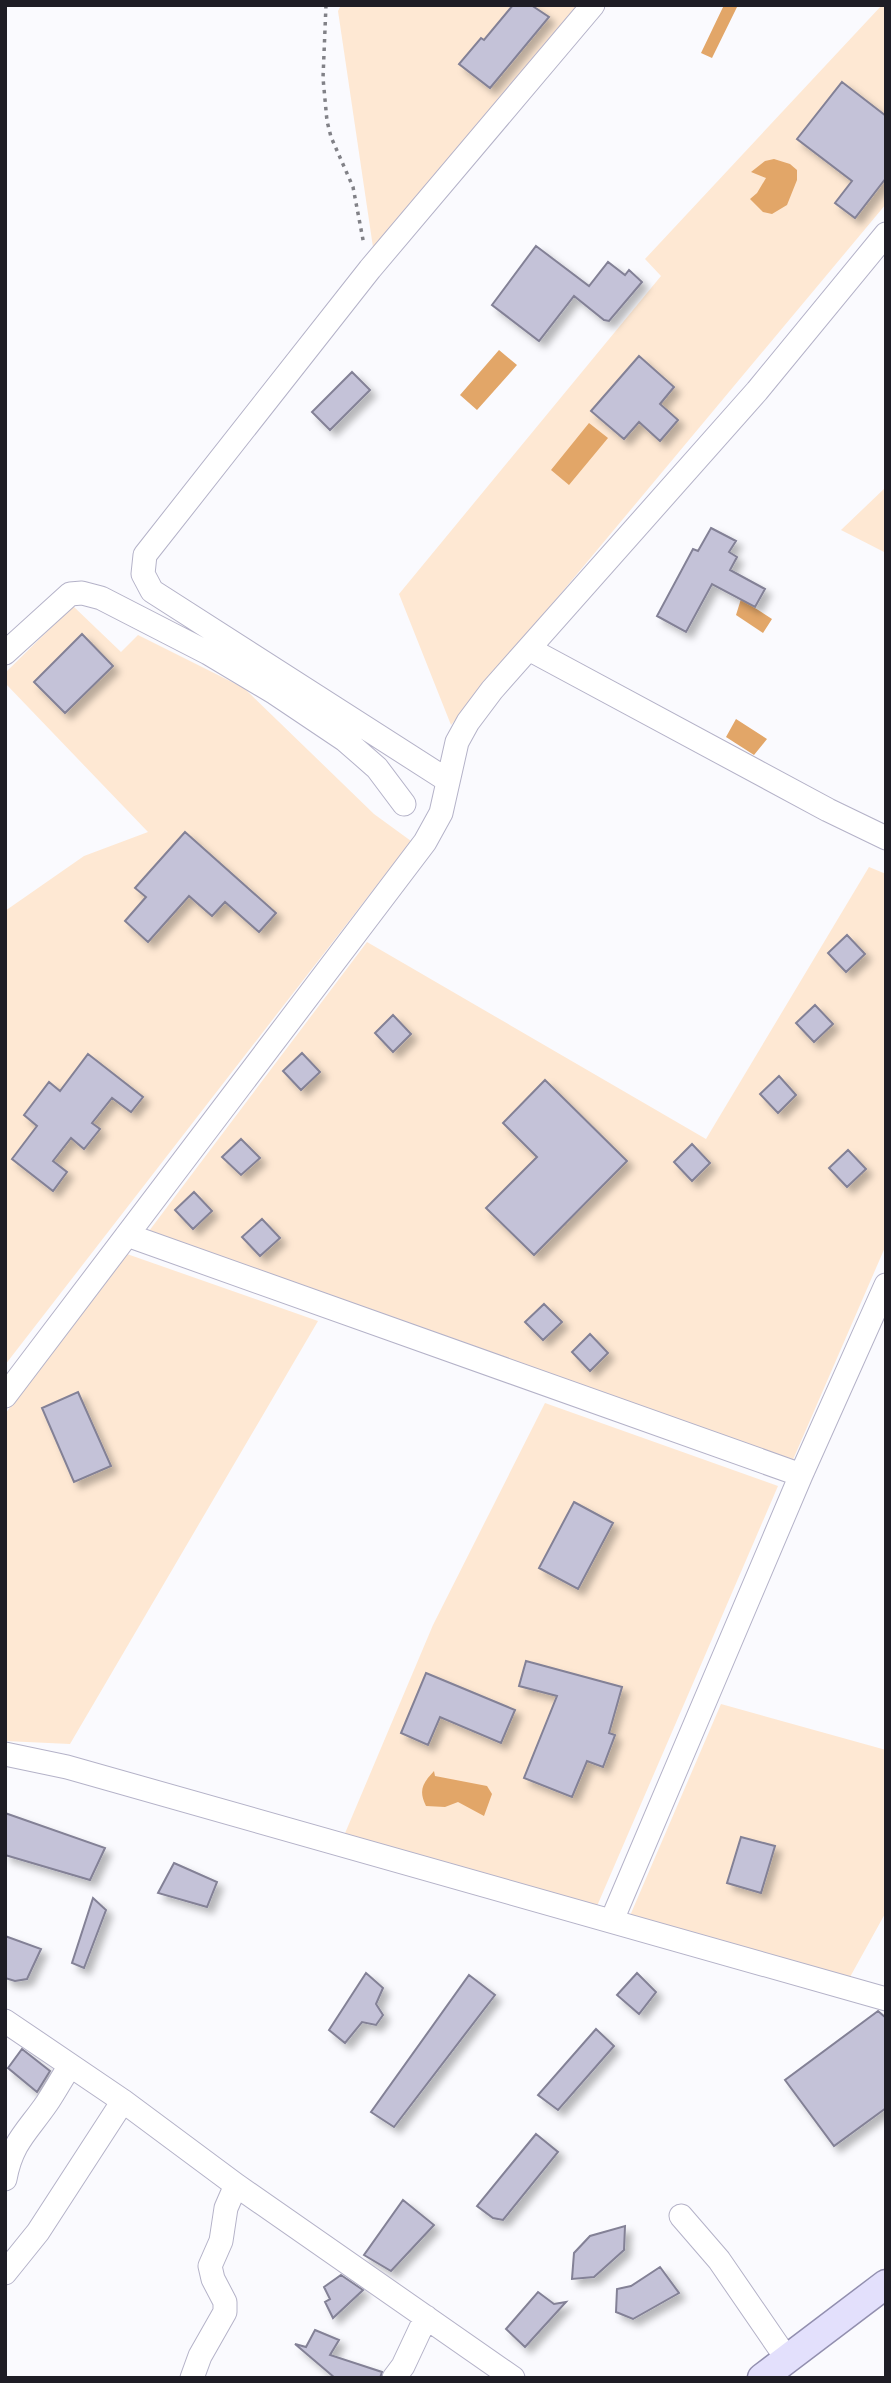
<svg xmlns="http://www.w3.org/2000/svg" width="891" height="2383" viewBox="0 0 891 2383" font-family="Montserrat,sans-serif">
<style>
.green{fill:#fee8d3}
.water{fill:#e2a668}
.building{fill:#c4c2d8;stroke:#838196;stroke-width:2;filter:url(#shadow)}
.lines{fill:none;stroke-linecap:round;stroke-linejoin:round}
.minor-casing{stroke:#b4b2c8;stroke-width:25}
.major-casing{stroke:#928faf;stroke-width:31}
.path{stroke:#818187;stroke-width:3.5;stroke-dasharray:3.5 5;stroke-linecap:butt}
.minor{stroke:#fff;stroke-width:23}
.major{stroke:#e3e0fc;stroke-width:28}
</style>
<defs>
<filter id="shadow"><feDropShadow dx="6" dy="6" stdDeviation="3.5" flood-color="#0004"/></filter>
</defs>
<rect width="100%" height="100%" fill="#fafafe"/>
<path class="green" d="M341 5H580L374 254 338 11Z
M882 5H886V204L451 725 399 594 661 276 645 259Z
M886 487V553L841 530Z
M73 606 121 652 138 635 244 688 374 814 411 841 5 1365V911L84 856 148 832 5 683V673Z
M869 867 886 874V1245L792 1462 146 1235 367 942 706 1139Z
M127 1254 318 1321 70 1744 5 1741V1414Z
M545 1403 778 1486 594 1913 343 1838 433 1625Z
M721 1704 886 1750V1912L850 1977 629 1918Z"/>
<path class="water" d="M724 5H738L712 58 701 53Z
M774 159 790 164 797 170V180L787 205 772 214 763 212 750 199 757 193 766 178 751 172 765 161Z
M499 350 517 365 477 410 460 395Z
M589 423 608 438 569 485 551 470Z
M741 599 772 619 763 633 736 615Z
M736 719 767 739 754 755 726 737Z
M434 1771 435 1776 487 1786 492 1794 484 1816 458 1802 445 1807 426 1806C418 1790 423 1783 434 1771Z"/>
<path class="building" d="M513 5H531L549 17 490 88 459 64 481 38 484 40Z
M842 82 886 116V178L855 218 835 203 852 181 797 139Z
M536 246 589 286 608 262 625 275 629 270 642 282 609 321 604 320 574 296 539 341 492 305Z
M639 356 674 387 660 404 678 420 660 441 639 422 624 439 591 411Z
M352 372 370 390 330 430 312 412Z
M711 528 736 541 729 552 737 557 730 570 765 589 755 607 712 584 686 632 657 616 693 549 698 551Z
M82 634 113 666 65 713 34 682Z
M185 832 276 913 259 932 225 902 212 916 189 896 148 942 125 921 146 897 135 888Z
M847 935 865 954 846 972 828 953Z
M815 1005 833 1024 814 1042 796 1023Z
M393 1015 411 1034 393 1052 375 1033Z
M302 1053 320 1072 301 1090 283 1071Z
M88 1054 143 1097 131 1112 112 1098 92 1123 100 1129 84 1149 71 1138 53 1161 67 1172 53 1191 12 1159 37 1126 24 1115 49 1082 60 1091Z
M779 1076 796 1095 778 1113 760 1094Z
M545 1080 627 1161 534 1255 486 1208 537 1157 503 1123Z
M241 1139 260 1158 241 1175 222 1157Z
M692 1144 710 1163 692 1181 674 1162Z
M848 1150 866 1169 847 1187 829 1168Z
M194 1192 212 1211 193 1229 175 1210Z
M262 1219 280 1238 260 1256 242 1237Z
M544 1304 562 1322 543 1340 525 1322Z
M590 1334 608 1353 590 1371 572 1352Z
M78 1392 111 1466 74 1482 42 1408Z
M574 1502 613 1523 578 1589 539 1568Z
M526 1661 622 1687 609 1733 615 1735 603 1767 587 1761 572 1797 524 1778 557 1696 519 1686Z
M426 1673 515 1710 501 1743 440 1717 428 1745 401 1733Z
M5 1813 105 1848 90 1880 5 1855Z
M741 1837 775 1846 761 1893 727 1883Z
M174 1863 217 1882 207 1907 158 1893Z
M93 1898 106 1910 84 1968 72 1963Z
M5 1936 41 1949 27 1979 15 1981 5 1978Z
M366 1973 383 1988 376 2004 383 2015 376 2025 362 2022 345 2043 329 2030Z
M637 1973 656 1992 639 2014 617 1995Z
M469 1975 495 1995 394 2127 371 2112Z
M878 2011 886 2018V2108L834 2146 785 2080Z
M596 2029 614 2046 558 2110 538 2095Z
M22 2049 50 2071 37 2092 8 2068Z
M536 2134 558 2152 503 2220 493 2218 477 2206Z
M403 2200 434 2225 391 2271 364 2255Z
M625 2226 624 2250 594 2277 572 2279 574 2253 590 2236Z
M660 2267 679 2293 633 2319 616 2312 617 2289 631 2286Z
M341 2275 363 2290 333 2318 325 2302 330 2299 324 2287Z
M538 2292 554 2304 566 2302 525 2347 506 2329Z
M315 2330 339 2340 330 2355 382 2372 380 2378H335L295 2344 306 2347Z"/>
<g class="lines">
<g class="minor-casing">
<path id="minor" d="M529 649 828 810 886 838
M5 653 70 594 82 593 101 598 208 653 275 693 345 740 377 768 404 804
M447 780 152 591 143 574 145 555 370 269 593 5
M127 1235 801 1475
M5 1396 425 842 441 813 457 742 468 722 492 690 757 391 886 234
M5 1754 67 1767 886 1999
M612 1920 801 1475 886 1285
M5 2021 123 2101 236 2185 513 2378
M5 2179C12 2142 27 2132 47 2103 55 2091 62 2078 70 2066
M681 2216 719 2260 787 2359
M5 2273 38 2232 123 2101
M192 2378 200 2356 225 2312V2302L213 2279 210 2266 221 2241 226 2208 236 2185
M394 2378 403 2366 426 2317"/>
</g>
<g class="major-casing">
<path id="major" d="M762 2378 886 2284"/>
</g>
<path class="path" d="M326 5 323 78 327 121 331 137 353 187 364 245"/>
<use href="#minor" class="minor"/>
<use href="#major" class="major"/>
</g>
<rect width="891" height="2383" fill="none" stroke="#1e1d25" stroke-width="14"/>
</svg>
